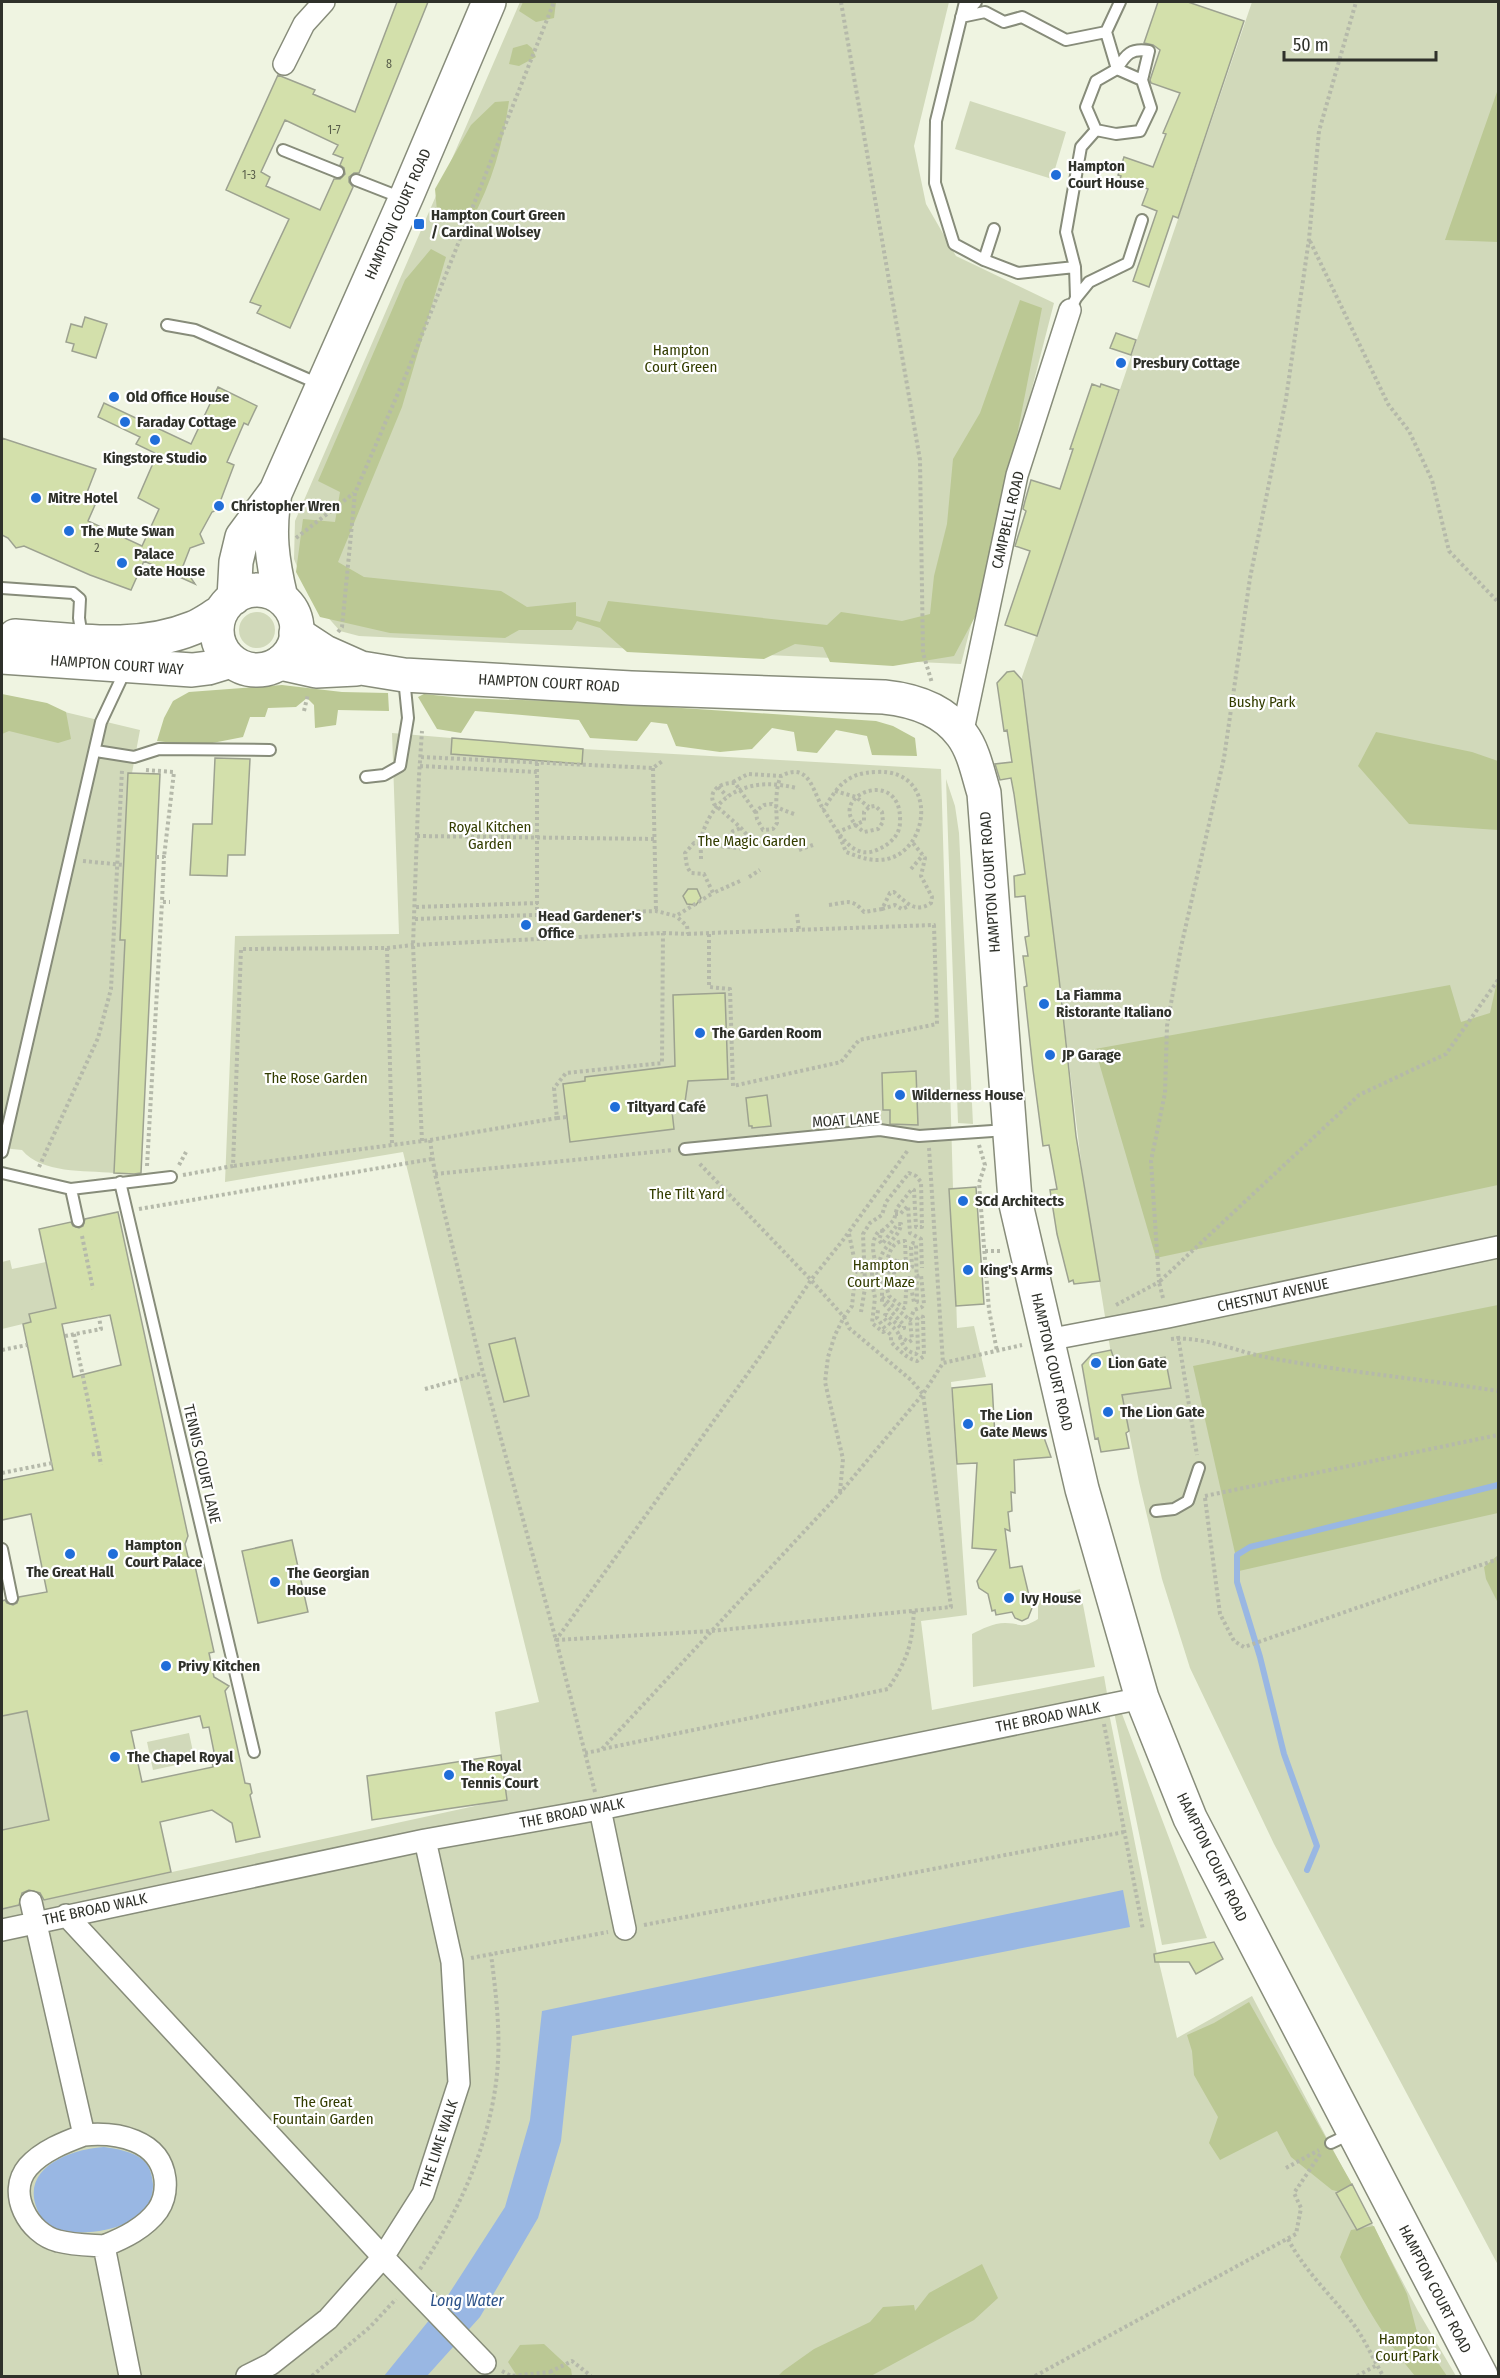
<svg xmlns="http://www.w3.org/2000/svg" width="1500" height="2378" viewBox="0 0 1500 2378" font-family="'Fira Sans Condensed',sans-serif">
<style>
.green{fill:#d1d9ba}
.forest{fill:#bbc894}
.water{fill:#99b7e3}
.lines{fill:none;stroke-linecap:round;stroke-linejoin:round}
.stream{stroke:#99b7e3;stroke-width:6}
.building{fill:#d3e0ab;stroke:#9da290;stroke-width:1.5;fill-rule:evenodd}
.lane-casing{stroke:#878c7a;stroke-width:14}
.street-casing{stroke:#878c7a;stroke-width:24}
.primary-casing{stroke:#878c7a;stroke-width:36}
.highway-casing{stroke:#878c7a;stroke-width:36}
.path{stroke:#b5b9aa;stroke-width:4;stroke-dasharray:3 3;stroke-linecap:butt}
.lane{stroke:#fff;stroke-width:10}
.street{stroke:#fff;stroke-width:21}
.primary{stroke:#fff;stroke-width:33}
.highway{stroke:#fff;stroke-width:33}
.path-bridge{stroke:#b5b9aa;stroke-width:4;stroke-dasharray:3 3;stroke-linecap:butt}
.poi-dot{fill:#206ed9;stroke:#fff;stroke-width:2}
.labels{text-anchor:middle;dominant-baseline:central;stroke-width:4.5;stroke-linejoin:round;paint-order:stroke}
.number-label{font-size:12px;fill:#585d4a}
.poi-label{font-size:15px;font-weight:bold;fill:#2f312a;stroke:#fff;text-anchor:start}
.street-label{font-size:15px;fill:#2f312a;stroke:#fff}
.park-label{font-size:15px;fill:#333d00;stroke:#fff}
.water-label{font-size:16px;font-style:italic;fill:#2b5188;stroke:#fff}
</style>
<rect width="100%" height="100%" fill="#eff4e1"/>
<path class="green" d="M520 2H949L914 146 926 204 956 256 1054 303 961 664 359 636 340 631 309 596 294 559 295 521Z
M1252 2H1498V2265L1274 1844 1190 1668 1162 1579 1139 1482 1115 1361 1112 1360 1084 1186 1022 677Z
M970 101 1066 132 1052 179 955 149Z
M239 630a18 18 0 1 1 36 0a18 18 0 1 1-36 0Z
M2 697 140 730 132 773H128L125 940 114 1173C84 1170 42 1174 22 1150L2 1148Z
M392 733 583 749 941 769 957 1328 974 1326 986 1377 951 1382 967 1615 921 1621 932 1710 1104 1676 1109 1705 1107 1703 1157 1954 1177 2038 1252 1996 1418 2311 1456 2376H2V1909L507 1799 495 1712 539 1702 403 1152 225 1182 235 936 399 934Z
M946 779 955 806 959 833 973 1124 958 1123Z
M10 1260 12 1269 46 1262 56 1308 29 1314 31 1322 2 1329V1262Z
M1080 1589 1095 1667 973 1687 972 1634C982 1629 993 1623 1005 1623 1022 1623 1020 1630 1038 1619V1600Z
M1119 1706 1207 1938 1162 1945 1113 1707Z
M27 1711 49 1820 2 1830V1716Z
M189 1733 195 1761 153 1770 147 1742Z"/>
<path class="forest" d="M523 2H556L554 18 536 22 519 11Z
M527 44 532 48 536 57 519 66 509 64 513 48Z
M1498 89V242L1445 240Z
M509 101C503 144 492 183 471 221L437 211 435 189 471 125 495 102Z
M431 249 446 257 402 407 338 562 364 577 501 591 527 607 576 602V616L600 622 608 601 827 625 841 612 902 621 930 614 934 576 947 524 953 459 980 413 1020 300 1042 308 1014 451 975 617 954 656 893 666 830 662 823 647 795 644 764 659 627 652 600 628 577 621 572 630H519L505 638 390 633 320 617 296 572 303 519 335 522 340 492 318 481 405 280Z
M282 685 342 692 388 693 389 711 338 710 336 725 315 728 314 705 307 698 296 707 268 708 265 717H250L243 737 197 746 157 741 164 718 173 701 189 692Z
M2 694 47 703 66 712 71 739 58 743 9 731 2 734Z
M424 694 462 698 607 703 876 721 893 726 915 738 917 756 872 755 867 736 836 730 817 753 797 751 794 732 772 728 752 749 720 752 676 746 667 724 651 722 637 741 590 738 579 720 475 711 461 733 437 729 418 697Z
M1376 732 1472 752 1498 761V830L1409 824 1358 766Z
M1498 977V1185L1156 1258 1095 1049 1450 985 1461 1022 1490 1013Z
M1498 1305V1513L1239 1571 1193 1366Z
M1498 1555V1603L1486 1579 1484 1567Z
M1249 2002 1352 2184 1349 2194 1332 2190 1291 2157 1277 2131 1220 2160 1209 2143 1218 2117 1194 2075 1192 2051 1187 2035 1214 2023Z
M1374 2226 1407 2294 1417 2332 1447 2376H1415C1385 2340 1362 2300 1340 2257L1351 2230Z
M982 2264 998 2298 974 2320 871 2376H778L783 2371 814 2349 870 2322 883 2307 914 2305 915 2311 929 2293Z
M544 2344 571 2369 572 2376H517L508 2362 520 2345Z"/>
<path class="water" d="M1123 1890 1130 1927 572 2036 561 2141 538 2218 480 2317 427 2376H384L443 2303 505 2207 530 2120 542 2011Z
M104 2147C116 2149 133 2151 143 2160 150 2166 152 2175 153 2184 155 2227 91 2238 59 2230 49 2227 41 2219 37 2209 20 2167 72 2149 104 2147Z"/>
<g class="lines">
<path class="stream" d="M1307 1870 1317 1846 1284 1754 1260 1657 1237 1582V1555L1250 1547 1498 1485"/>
</g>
<path class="building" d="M397 2H428L359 173H354L349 177V182L353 187 290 328 257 313 261 306 250 302 289 219 226 190 278 75 315 90 313 94 355 112ZM285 120 338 145 333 154 343 158 340 165 344 168 345 174 340 179H334L320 210 266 186 270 177 261 172Z
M1158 2H1188L1244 21 1178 218 1173 216 1149 287 1133 281 1157 211 1142 205 1148 189 1120 179 1121 176 1118 175 1124 157 1153 167 1166 134 1163 133 1180 93 1151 83 1150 80 1160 50 1153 45 1144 43Z
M85 317 107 324 96 358 72 351 74 344 66 342 71 324 82 327Z
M1116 333 1136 340 1131 355 1110 348Z
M1092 384 1100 387 1101 384 1119 390 1037 636 1005 625 1030 551 1015 546 1026 511 1023 509 1025 501 1031 480 1060 489 1073 449H1070Z
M218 387 257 406 248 425 244 423 227 462 234 465 217 510 212 512 200 534 204 543 190 548 183 566 195 584 144 561 131 590 90 575 24 546 16 548 8 538 2 535V438L96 469 84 500 95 505 88 521 142 546 159 509 138 498 157 454 136 444 140 437 98 417 104 403 191 444Z
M1014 671 1022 680 1059 978 1076 1136 1100 1281 1074 1284 1073 1280 1069 1282 1057 1234 1050 1190 1057 1189 1049 1145 1043 1146 1033 1070 1024 987 1027 986 1023 956H1028L1025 937 1029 936 1025 896 1015 897 1014 876 1025 874 1014 794 1011 778 1000 780 995 764 1012 762 1007 730 1004 731 997 683 1007 672Z
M452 738 583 749 582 764 451 754Z
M215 758 250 759 245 855H228L227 876 190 875 193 824H212Z
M128 773 160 774 141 1173 134 1174 114 1173 125 940H120Z
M688 889H697L701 898 696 905 687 904 683 896Z
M725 993 728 1079 688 1081 684 1109 672 1111 674 1129 570 1142 563 1084 585 1081V1077L675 1066 673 995Z
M916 1071 918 1125 890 1124V1110H883L882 1073Z
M767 1095 771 1126 752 1128V1126H749L746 1098Z
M976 1187 984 1304 956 1306 949 1189Z
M118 1212 188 1536 185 1544 188 1557 198 1562 195 1566 214 1652 209 1653 214 1677 229 1686 225 1691 245 1783 250 1784 252 1793 250 1795 260 1837 236 1842 232 1823 212 1810 160 1822 171 1872 44 1900 40 1893 29 1890 22 1893 19 1905 2 1909V1830L49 1820 27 1711 2 1716V1601L5 1600 7 1603 13 1605 17 1603 19 1597 47 1592 31 1514 2 1520V1480L53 1470 23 1324 31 1322 29 1314 56 1308 39 1229 71 1222 73 1226 79 1228 83 1226 85 1219ZM110 1315 121 1365 73 1377 62 1324ZM200 1716 203 1728 209 1727 215 1757 211 1758 213 1767 142 1782 131 1731Z
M515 1338 529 1396 504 1402 489 1344Z
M1111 1350 1116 1365 1165 1357 1171 1388 1122 1395 1129 1431 1126 1433 1129 1448 1101 1452 1098 1438 1095 1439 1082 1365 1092 1354Z
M992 1384 995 1436 1042 1432 1051 1457 1014 1460 1015 1493 1011 1492 1012 1511 1008 1512 1010 1531 1005 1529 1010 1568 1022 1566 1032 1608 1028 1618 1022 1621 1015 1618 1012 1612 996 1615 995 1610 992 1611 988 1594 979 1588 977 1581 996 1550 972 1548 977 1463 957 1464 952 1388Z
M292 1540 308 1612 258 1623 242 1551Z
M501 1755 507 1800 372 1820 367 1776Z
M1214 1942 1223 1959 1196 1974 1189 1962H1155L1154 1954Z
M1352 2184 1372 2223 1357 2230 1336 2193Z"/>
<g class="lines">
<g class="lane-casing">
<path id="lane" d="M965 2 936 121 935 183 954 244 984 260
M961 17 985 12 1004 22 1022 17 1066 40 1106 32
M962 17 976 2
M1117 69 1106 32 1120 2
M1117 69C1126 54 1131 48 1149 51L1142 80
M283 150 338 172
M356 180 402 198
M994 229 984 260 1018 273 1075 267
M1076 298 1089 282 1128 263 1142 220
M1070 310 1076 298 1075 267 1066 232 1081 147 1096 130 1116 134 1140 131 1151 108 1142 80 1117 69 1096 81 1086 107 1096 130
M167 325 195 330 319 384
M2 588 73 593 80 599 79 618 82 637
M96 751 134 757 159 749 270 750
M366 777 384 775 400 766 408 718 404 678
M685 1149 880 1130 919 1136 1007 1130
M2 1152 101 722 125 671
M2 1173 71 1189 171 1177
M120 1182 254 1752
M71 1189 78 1221
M1156 1511 1174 1509 1188 1501 1199 1468
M2 1549 12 1598
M1331 2143 1350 2134"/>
</g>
<g class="street-casing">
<path id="street" d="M284 64 304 24 324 2
M962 735 1017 475 1070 310
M1047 1340 1168 1317 1498 1247
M600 1809 625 1929
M31 1902 84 2135C116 2132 160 2139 165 2179 166 2189 164 2201 158 2210 145 2228 124 2238 104 2246L130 2376
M66 1915 383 2257 485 2363
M2 1930 425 1840 605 1808 1142 1698
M84 2135C65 2142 42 2151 28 2167 6 2193 29 2234 58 2241 73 2245 89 2245 104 2246
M247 2376 271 2364 328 2319 383 2257 423 2194 459 2083 452 1962 425 1840"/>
</g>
<g class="primary-casing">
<path id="primary" d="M296 633 325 652 361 668 404 675 631 688 884 697C913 700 944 710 962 735 974 751 978 774 984 793L1015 1200 1082 1489 1142 1698 1190 1818 1481 2376
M280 663 316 671 356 669"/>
</g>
<g class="highway-casing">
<path id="highway" d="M275 493C268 532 272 560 281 598
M217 630a40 40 0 1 1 80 0a40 40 0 1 1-80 0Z
M234 598 236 562 242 537 276 491 408 193 489 2
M15 636C75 640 137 651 193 628 203 624 212 617 221 612
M2 657 192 670 208 668 231 661"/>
</g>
<path class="path" d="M841 2 920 460 923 653 932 683
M1310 241 1388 404 1409 431 1432 480 1449 551 1498 602
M296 538 354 493
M338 632 342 627 355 493 408 370 554 2
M304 711 308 694
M421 757 653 768 664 760
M537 763V914
M420 766 537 772
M653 768 656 911
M146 770 174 772 164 857
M733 782 748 774 781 776
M718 787 727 796
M835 791 856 797 869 807
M794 814C786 811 779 809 772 804L764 805 756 811 757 819 763 830 773 829 777 823C776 809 775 788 781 776 811 760 813 795 825 812 837 830 852 863 879 849 890 844 900 835 900 822 903 762 816 799 864 832L878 829 883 822 882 812 875 806 869 807 864 812V821L838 832 846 852C856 856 867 860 877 860 930 861 942 768 876 772 846 773 838 786 823 810
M417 836 655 839
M733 848 728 838 733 831 741 828
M799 850 813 845
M156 857H164L162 902H170
M83 861 124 865
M911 869 923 855
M749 877 760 870
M740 881 713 893 704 874 691 873 687 867 685 853 694 843 746 849 755 844 741 828 714 804C707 790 722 782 735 783L756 813
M829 905C846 903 851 897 864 912L882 909 890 893 894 892C906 902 915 914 931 903L932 897 921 876 925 858 913 843
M416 907 538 903
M882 909 895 905 902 909 909 906
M797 914 799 930
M415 919 656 911 676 916 713 893
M663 933 688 934 687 926 676 916
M688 934 709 933 934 925 937 1024 859 1040 841 1062 733 1086 730 989 709 987V933
M387 948 392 1144
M557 1118 567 1117
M430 1140 435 1174 483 1373 556 1640 711 1631 951 1607 923 1394 911 1380 849 1328 844 1317 811 1280 699 1163
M422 1141 413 945 419 776 422 731
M979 1145 985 1165 979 1183 989 1310 997 1351
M929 1148 943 1363
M179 1165 186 1152
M147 1166 162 902
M39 1167 98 1038 111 989 122 770
M435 1174 673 1150
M183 1175 233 1166 241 949 387 948 413 945 663 933 662 1063 566 1073 554 1088 557 1118 430 1140 233 1166
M139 1209 432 1159
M895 1214H900L908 1206 910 1233 921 1239 922 1268
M882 1231 894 1220 897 1208 912 1189 914 1190 916 1227H922L921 1182 916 1176 909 1173 886 1202 882 1215 870 1223 863 1234 865 1283H872V1273L894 1272 895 1286
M849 1234 857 1272 865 1271
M82 1236 93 1289
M985 1251H1001
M880 1260C883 1245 900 1237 901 1224H898L882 1244 879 1240 882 1231H879C870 1241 873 1255 877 1267H885C889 1256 890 1241 905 1241L906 1268 909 1270 912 1267 911 1247 913 1243 916 1244 917 1302H914L909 1278 907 1280 905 1307 904 1308 889 1296 885 1282 882 1283V1302L904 1325V1328H901L887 1315H885L884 1318C888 1323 895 1328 898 1333 903 1343 902 1350 916 1354L918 1351 917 1319 920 1316 923 1317 924 1356 917 1361C906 1358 899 1350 891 1342V1335L886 1330
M894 1272 897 1259
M872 1283 875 1298 872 1323 883 1332 886 1330 877 1318 878 1310
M882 1297 910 1320 914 1310 922 1307 924 1304 921 1275 917 1276
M1163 1298 1159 1282 1359 1095 1446 1054 1498 980
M1116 1305 1159 1282 1151 1161 1165 1093 1167 1026 1181 947 1224 758 1250 578 1286 399 1309 239 1319 131 1356 2
M74 1334 99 1453 89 1455
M65 1336 101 1329 99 1317
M899 1336 909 1342 912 1340 910 1320
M1178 1336 1197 1455
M1171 1339C1205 1336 1237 1352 1270 1358 1346 1372 1422 1379 1498 1391
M2 1350 27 1345
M425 1389 483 1373
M99 1453 101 1465
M2 1473 52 1463
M840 1492 843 1459 825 1382 828 1357 835 1335 844 1317 852 1306 854 1287 865 1288 861 1312
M1205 1496 1498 1435
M1205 1498 1220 1614 1234 1641 1244 1647 1498 1559
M1104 1724 1143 1930
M603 1749 888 1689C908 1658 912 1646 914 1609
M585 1753 601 1750 840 1493 923 1394 943 1363 1022 1345
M595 1792 556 1640 759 1358 811 1280 843 1240 908 1150
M644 1925 1124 1832
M471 1958 608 1932
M1286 2168 1319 2150
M1288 2239C1304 2270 1330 2294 1351 2321 1362 2335 1369 2350 1377 2365
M420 2269C459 2212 490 2144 497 2074 501 2034 496 1994 491 1954
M502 2371 511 2376 550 2372 554 2376
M550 2372 572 2361 591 2376
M312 2376 370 2327 396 2299
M1035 2376 1296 2234 1301 2208 1294 2193 1321 2153
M1357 2376 1377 2365 1383 2376"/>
<use href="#lane" class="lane"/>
<use href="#street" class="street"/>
<use href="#primary" class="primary"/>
<use href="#highway" class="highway"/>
<path class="path-bridge" d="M701 859C701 851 700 842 702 835 716 790 753 777 796 788"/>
</g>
<g class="poi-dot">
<circle cx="1056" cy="175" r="6"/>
<rect x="413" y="218" width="12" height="12" rx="3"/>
<circle cx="1121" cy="363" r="6"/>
<circle cx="114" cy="397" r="6"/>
<circle cx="125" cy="422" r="6"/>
<circle cx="155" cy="440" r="6"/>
<circle cx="36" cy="498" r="6"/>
<circle cx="219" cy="506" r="6"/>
<circle cx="69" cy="531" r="6"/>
<circle cx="122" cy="563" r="6"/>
<circle cx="526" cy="925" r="6"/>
<circle cx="1044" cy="1004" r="6"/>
<circle cx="700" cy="1033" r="6"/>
<circle cx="1050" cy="1055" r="6"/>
<circle cx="900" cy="1095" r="6"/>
<circle cx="615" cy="1107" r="6"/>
<circle cx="963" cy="1201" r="6"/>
<circle cx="968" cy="1270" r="6"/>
<circle cx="1096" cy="1363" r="6"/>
<circle cx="1108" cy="1412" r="6"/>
<circle cx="968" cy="1424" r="6"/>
<circle cx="70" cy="1554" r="6"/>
<circle cx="113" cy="1554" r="6"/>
<circle cx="275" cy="1582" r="6"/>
<circle cx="1009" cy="1598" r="6"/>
<circle cx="166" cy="1666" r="6"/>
<circle cx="115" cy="1757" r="6"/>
<circle cx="449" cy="1775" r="6"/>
</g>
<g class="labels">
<g class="number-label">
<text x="389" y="64">8</text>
<text x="334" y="130">1-7</text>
<text x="249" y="175">1-3</text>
<text x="97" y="548">2</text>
</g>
<g class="poi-label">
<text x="1068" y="166">Hampton<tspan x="1068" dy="17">Court House</tspan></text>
<text x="431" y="215">Hampton Court Green<tspan x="431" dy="17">/ Cardinal Wolsey</tspan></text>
<text x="1133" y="363">Presbury Cottage</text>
<text x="126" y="397">Old Office House</text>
<text x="137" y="422">Faraday Cottage</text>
<text x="155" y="458" text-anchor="middle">Kingstore Studio</text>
<text x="48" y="498">Mitre Hotel</text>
<text x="231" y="506">Christopher Wren</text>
<text x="81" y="531">The Mute Swan</text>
<text x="134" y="554">Palace<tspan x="134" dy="17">Gate House</tspan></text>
<text x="538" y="916">Head Gardener's<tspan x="538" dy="17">Office</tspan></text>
<text x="1056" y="995">La Fiamma<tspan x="1056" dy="17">Ristorante Italiano</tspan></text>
<text x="712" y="1033">The Garden Room</text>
<text x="1062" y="1055">JP Garage</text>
<text x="912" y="1095">Wilderness House</text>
<text x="627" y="1107">Tiltyard Café</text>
<text x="975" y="1201">SCd Architects</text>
<text x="980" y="1270">King's Arms</text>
<text x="1108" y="1363">Lion Gate</text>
<text x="1120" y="1412">The Lion Gate</text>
<text x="980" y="1415">The Lion<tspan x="980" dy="17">Gate Mews</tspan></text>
<text x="125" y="1545">Hampton<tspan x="125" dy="17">Court Palace</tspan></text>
<text x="70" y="1572" text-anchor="middle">The Great Hall</text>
<text x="287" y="1573">The Georgian<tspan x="287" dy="17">House</tspan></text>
<text x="1021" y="1598">Ivy House</text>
<text x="178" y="1666">Privy Kitchen</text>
<text x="127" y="1757">The Chapel Royal</text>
<text x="461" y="1766">The Royal<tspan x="461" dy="17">Tennis Court</tspan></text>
</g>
<g class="street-label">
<text transform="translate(398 214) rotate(-66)">HAMPTON COURT ROAD</text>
<text transform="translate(1008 520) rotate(-77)">CAMPBELL ROAD</text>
<text transform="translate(117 665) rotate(4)">HAMPTON COURT WAY</text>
<text transform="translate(549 683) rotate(3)">HAMPTON COURT ROAD</text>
<text transform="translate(990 882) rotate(-94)">HAMPTON COURT ROAD</text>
<text transform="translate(846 1120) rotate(-4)">MOAT LANE</text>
<text transform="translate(1273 1295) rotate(-12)">CHESTNUT AVENUE</text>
<text transform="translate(1052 1362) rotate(77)">HAMPTON COURT ROAD</text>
<text transform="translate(202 1464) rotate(77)">TENNIS COURT LANE</text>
<text transform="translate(1048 1717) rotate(-11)">THE BROAD WALK</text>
<text transform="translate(572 1813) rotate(-11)">THE BROAD WALK</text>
<text transform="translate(1212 1857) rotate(64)">HAMPTON COURT ROAD</text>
<text transform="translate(95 1909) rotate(-12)">THE BROAD WALK</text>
<text transform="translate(439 2144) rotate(-72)">THE LIME WALK</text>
<text transform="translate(1435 2289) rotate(63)">HAMPTON COURT ROAD</text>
</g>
<g class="park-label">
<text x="681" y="350">Hampton<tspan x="681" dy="17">Court Green</tspan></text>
<text x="1262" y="702">Bushy Park</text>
<text x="490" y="827">Royal Kitchen<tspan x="490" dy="17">Garden</tspan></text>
<text x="752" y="841">The Magic Garden</text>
<text x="316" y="1078">The Rose Garden</text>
<text x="687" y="1194">The Tilt Yard</text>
<text x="881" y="1265">Hampton<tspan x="881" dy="17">Court Maze</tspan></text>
<text x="323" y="2102">The Great<tspan x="323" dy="17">Fountain Garden</tspan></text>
<text x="1407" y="2339">Hampton<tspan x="1407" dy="17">Court Park</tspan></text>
</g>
<g class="water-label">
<text x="467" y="2300">Long Water</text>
</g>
</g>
<rect width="1500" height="2378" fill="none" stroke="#2f312a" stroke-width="6"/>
<path d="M1284 51v9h152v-9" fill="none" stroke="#2f312a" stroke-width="3"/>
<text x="1293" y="51" font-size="18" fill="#2f312a" stroke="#ffffff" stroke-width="4.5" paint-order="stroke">50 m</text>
</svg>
